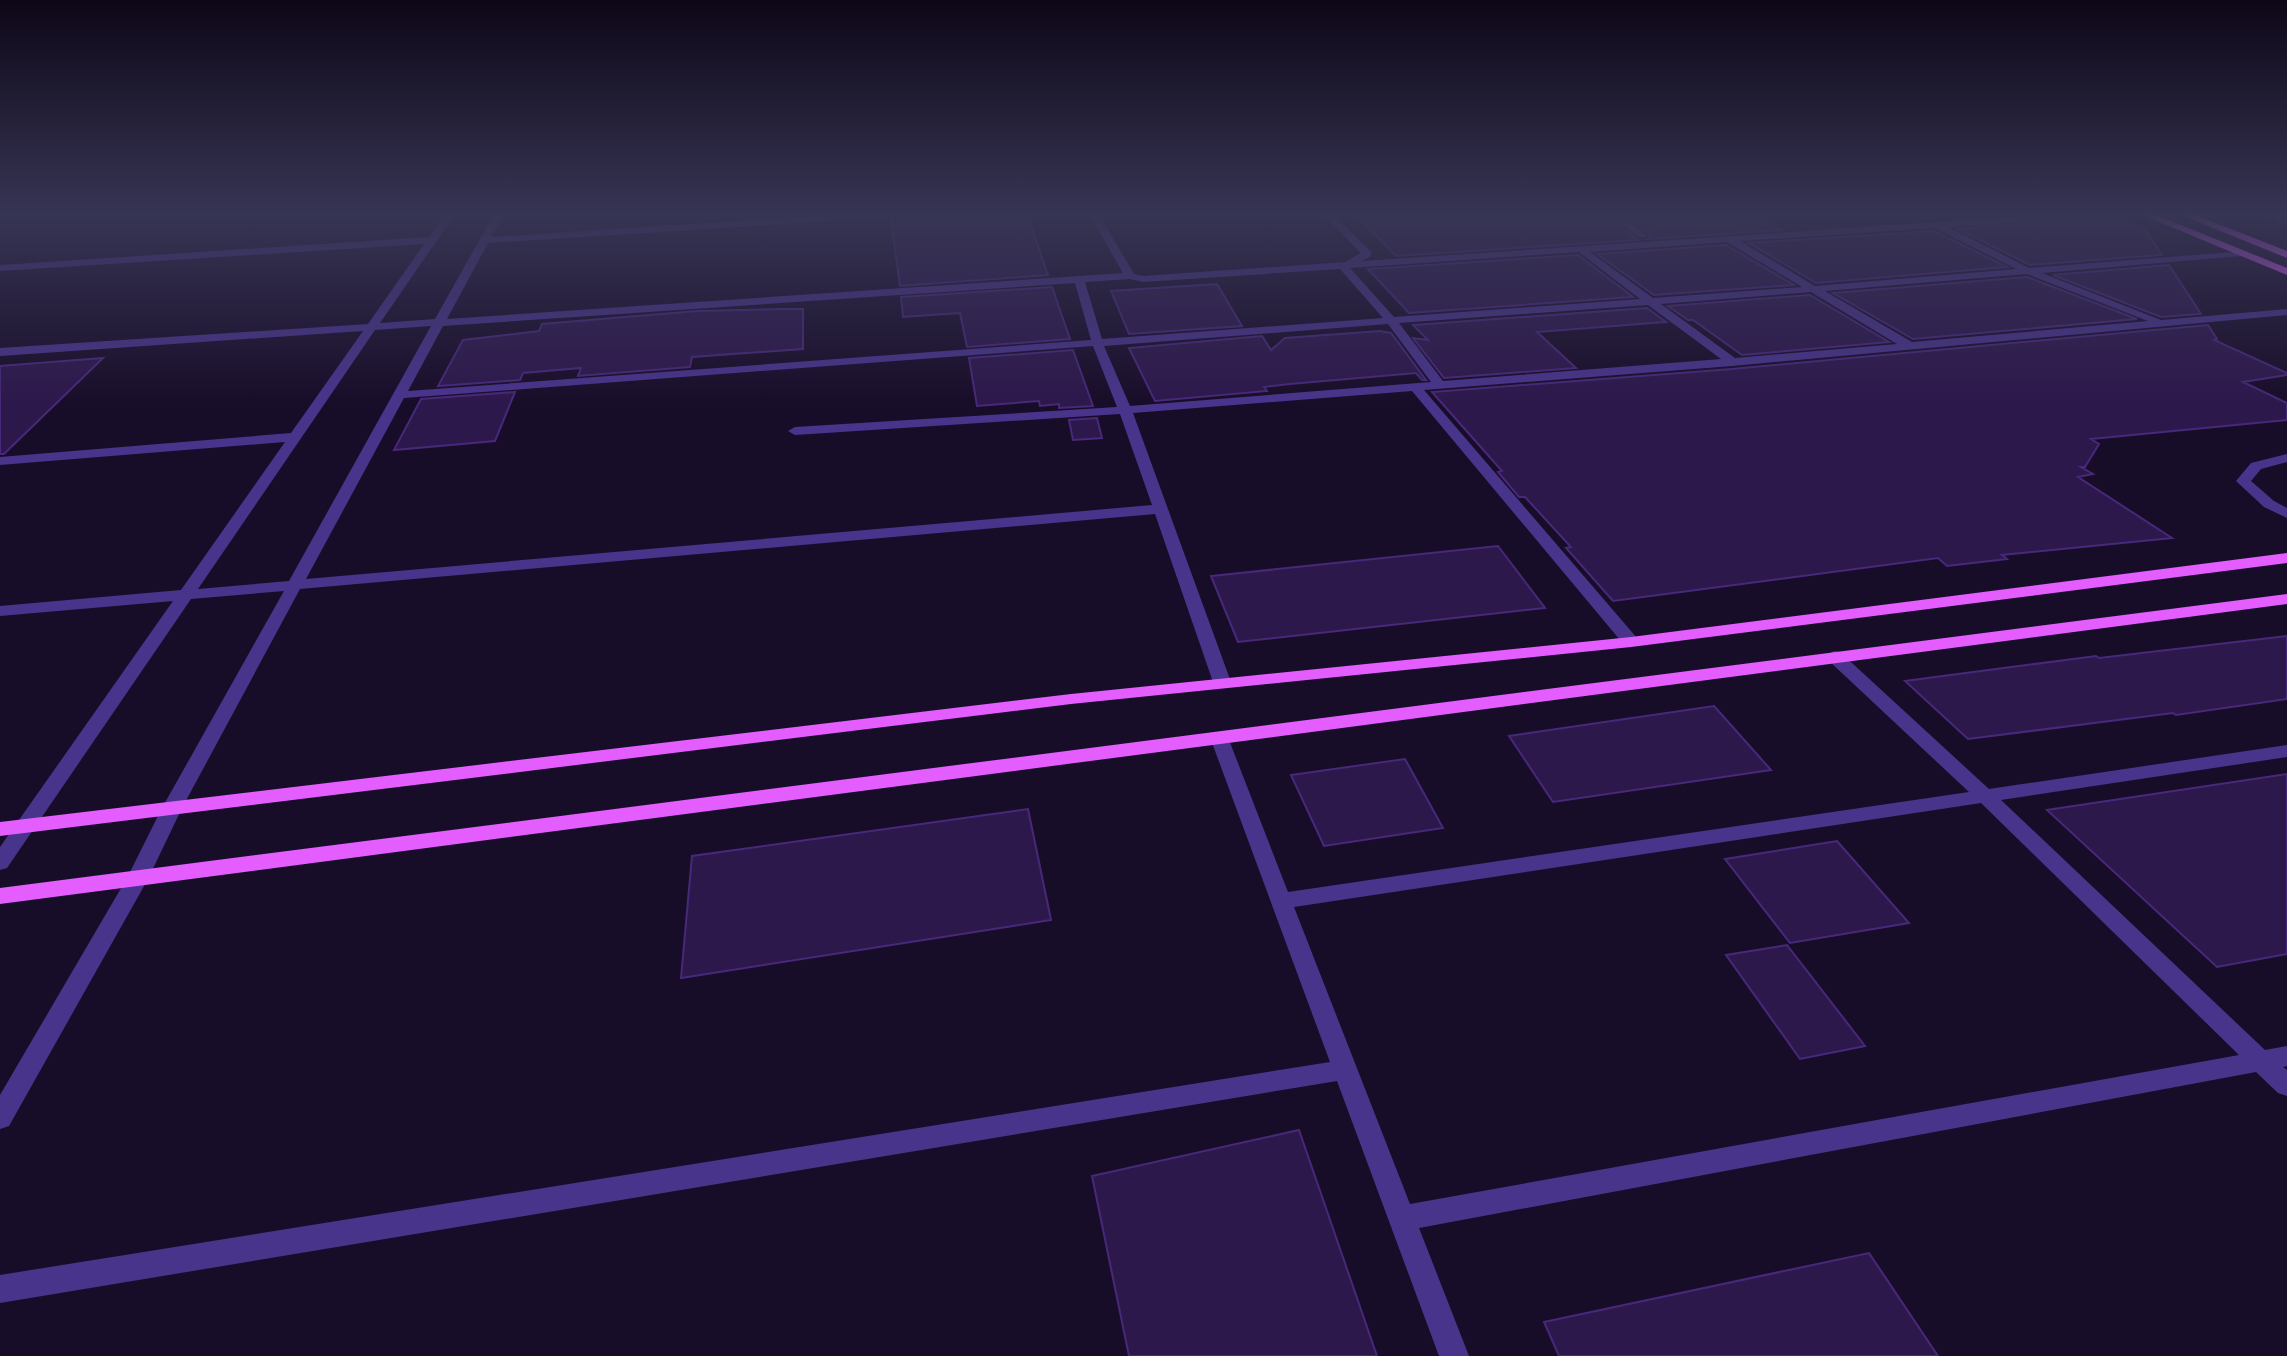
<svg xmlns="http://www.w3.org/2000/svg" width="2287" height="1356" viewBox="0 0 2287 1356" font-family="Arial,sans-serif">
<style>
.building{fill:#2d184c;stroke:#48287a;stroke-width:2}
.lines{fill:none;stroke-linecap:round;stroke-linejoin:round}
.minor{fill:#49348c;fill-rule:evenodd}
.major{fill:#e35dff;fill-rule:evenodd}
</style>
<rect width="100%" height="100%" fill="#180d29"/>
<path class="building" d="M967 214H1027L1048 275 900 286 891 220Z
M1355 214H1604L1638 240 1396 256Z
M1624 214H1754L1782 230 1647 239 1650 237V234Z
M2117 216 2144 228 2162 255 2030 265 1958 229Z
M1934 231 2007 267 1816 283 1749 243Z
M1726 245 1794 285 1654 295 1597 254Z
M1578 255 1633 297 1409 313 1368 269Z
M2169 265 2201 314 2161 317 2053 275Z
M2027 277 2137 319 1913 339 1833 293Z
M1217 284 1242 326 1129 334 1111 291Z
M1052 287 1070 339 967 347 960 313 903 317 901 297Z
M1810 295 1889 342 1742 355 1693 320H1688L1668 306Z
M1647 308 1666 322 1537 332 1576 368 1444 378 1413 338 1428 340 1413 325Z
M780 309H803V349L692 357 690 367 578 376 581 368 523 373 520 380 438 386 463 340 539 331 542 324 697 311Z
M2208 325 2217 339 2214 340 2287 373V375L2243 382 2287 403V420L2091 439 2099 444 2085 467H2081L2093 474 2078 477 2172 538 2002 555 2007 559 1947 566 1938 558 1613 601 1566 548 1571 547 1525 497H1519L1498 472 1502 471 1432 392 1732 369Z
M1380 331 1391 333 1426 380H1422L1416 373 1290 384 1264 387 1267 391 1155 401 1129 348 1262 336 1271 350 1285 338Z
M1073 350 1093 406 1059 408V404L1040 406 1039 401 977 406 969 358Z
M103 358 4 454H0V366Z
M515 392 495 441 394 450 421 399Z
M1097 418 1102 438 1073 440 1069 420Z
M1498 546 1545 608 1238 642 1211 576Z
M2287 636V699L2176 715 2173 713 1968 739 1905 681 2096 656 2099 658Z
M1714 706 1771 770 1553 802 1509 736Z
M1405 759 1443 828 1324 846 1291 775Z
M2287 774V954L2217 967 2047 810Z
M1028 809 1051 920 681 978 692 856Z
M1837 841 1909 923 1790 943 1725 859Z
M1787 945 1865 1046 1800 1059 1726 955Z
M1299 1130 1377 1356H1129L1092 1176Z
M1869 1253 1938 1356H1559L1544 1322Z"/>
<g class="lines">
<path class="minor" d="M445 214H455L380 323 435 319 494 214H504L491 237 844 214H897L892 217 488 243 447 319 1123 273 1089 214H1099L1134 274 1143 276 1345 262 1361 253 1322 214H1333L1371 252V256L1362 261 2055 214H2105L2100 217 1948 227 2029 268 2245 251V255L2241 256 2042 273 2161 320 2287 309V315L1732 366 1424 390 1637 638 1639 642 1637 646H1625L1412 391 1133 413 1231 682 1222 687 1213 682 1155 514 300 589 182 808 148 879 9 1126 0 1129V1095L127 878 162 808 284 591 191 599 7 868 0 870V847L173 601 0 616V606L181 590 285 442 0 465V457L291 433 363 331 0 356V348L368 324 424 244 0 271V265L429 237ZM1935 228 2016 269 1815 286 1740 241ZM1727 242 1802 287 1653 298 1590 252ZM1579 252 1640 299 1394 317 1350 268ZM1340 269 1383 318 1102 339 1085 282 1130 279 1143 282ZM2027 274 2148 321 1912 342 1825 291ZM1075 283 1091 340 408 391 443 326ZM1811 292 1897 344 1735 358 1661 304ZM1648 305 1721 359 1443 381 1399 323ZM1388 324 1431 382 1130 406 1104 346ZM431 326 289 581 198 589 375 330ZM1093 346 1117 407 795 427 788 431 795 435 1120 414 1152 505 306 579 404 398Z
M1607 214H1619L1648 236 1640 238Z
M2260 214H2275L2287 219V225Z
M2287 454V462L2261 469 2251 481 2274 501 2287 508V518L2264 507 2236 481 2251 463Z
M1834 651 1840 652 1989 789 2287 745V757L2001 800 2265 1050 2287 1046V1066L2283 1067 2287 1070V1096L2278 1093 2256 1072 1419 1228 1469 1356H1439L1337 1081 0 1303V1275L1330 1062 1211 740 1213 736 1220 734 1229 740 1288 892 1969 792 1828 660 1825 656ZM1981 803 2239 1055 1410 1204 1294 907Z"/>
<path class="major" d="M2140 214H2154L2287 268V275Z
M2179 214H2193L2287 251V258Z
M2287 553V563L1631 647 1071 704 0 836V822L1071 694 1631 637Z
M2287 594V604L0 904V888Z"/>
</g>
<linearGradient id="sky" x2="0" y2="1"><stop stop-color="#0d0717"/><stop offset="0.53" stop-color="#373554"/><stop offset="1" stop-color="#373554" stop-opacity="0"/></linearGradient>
<rect width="2287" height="404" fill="url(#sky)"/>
</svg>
